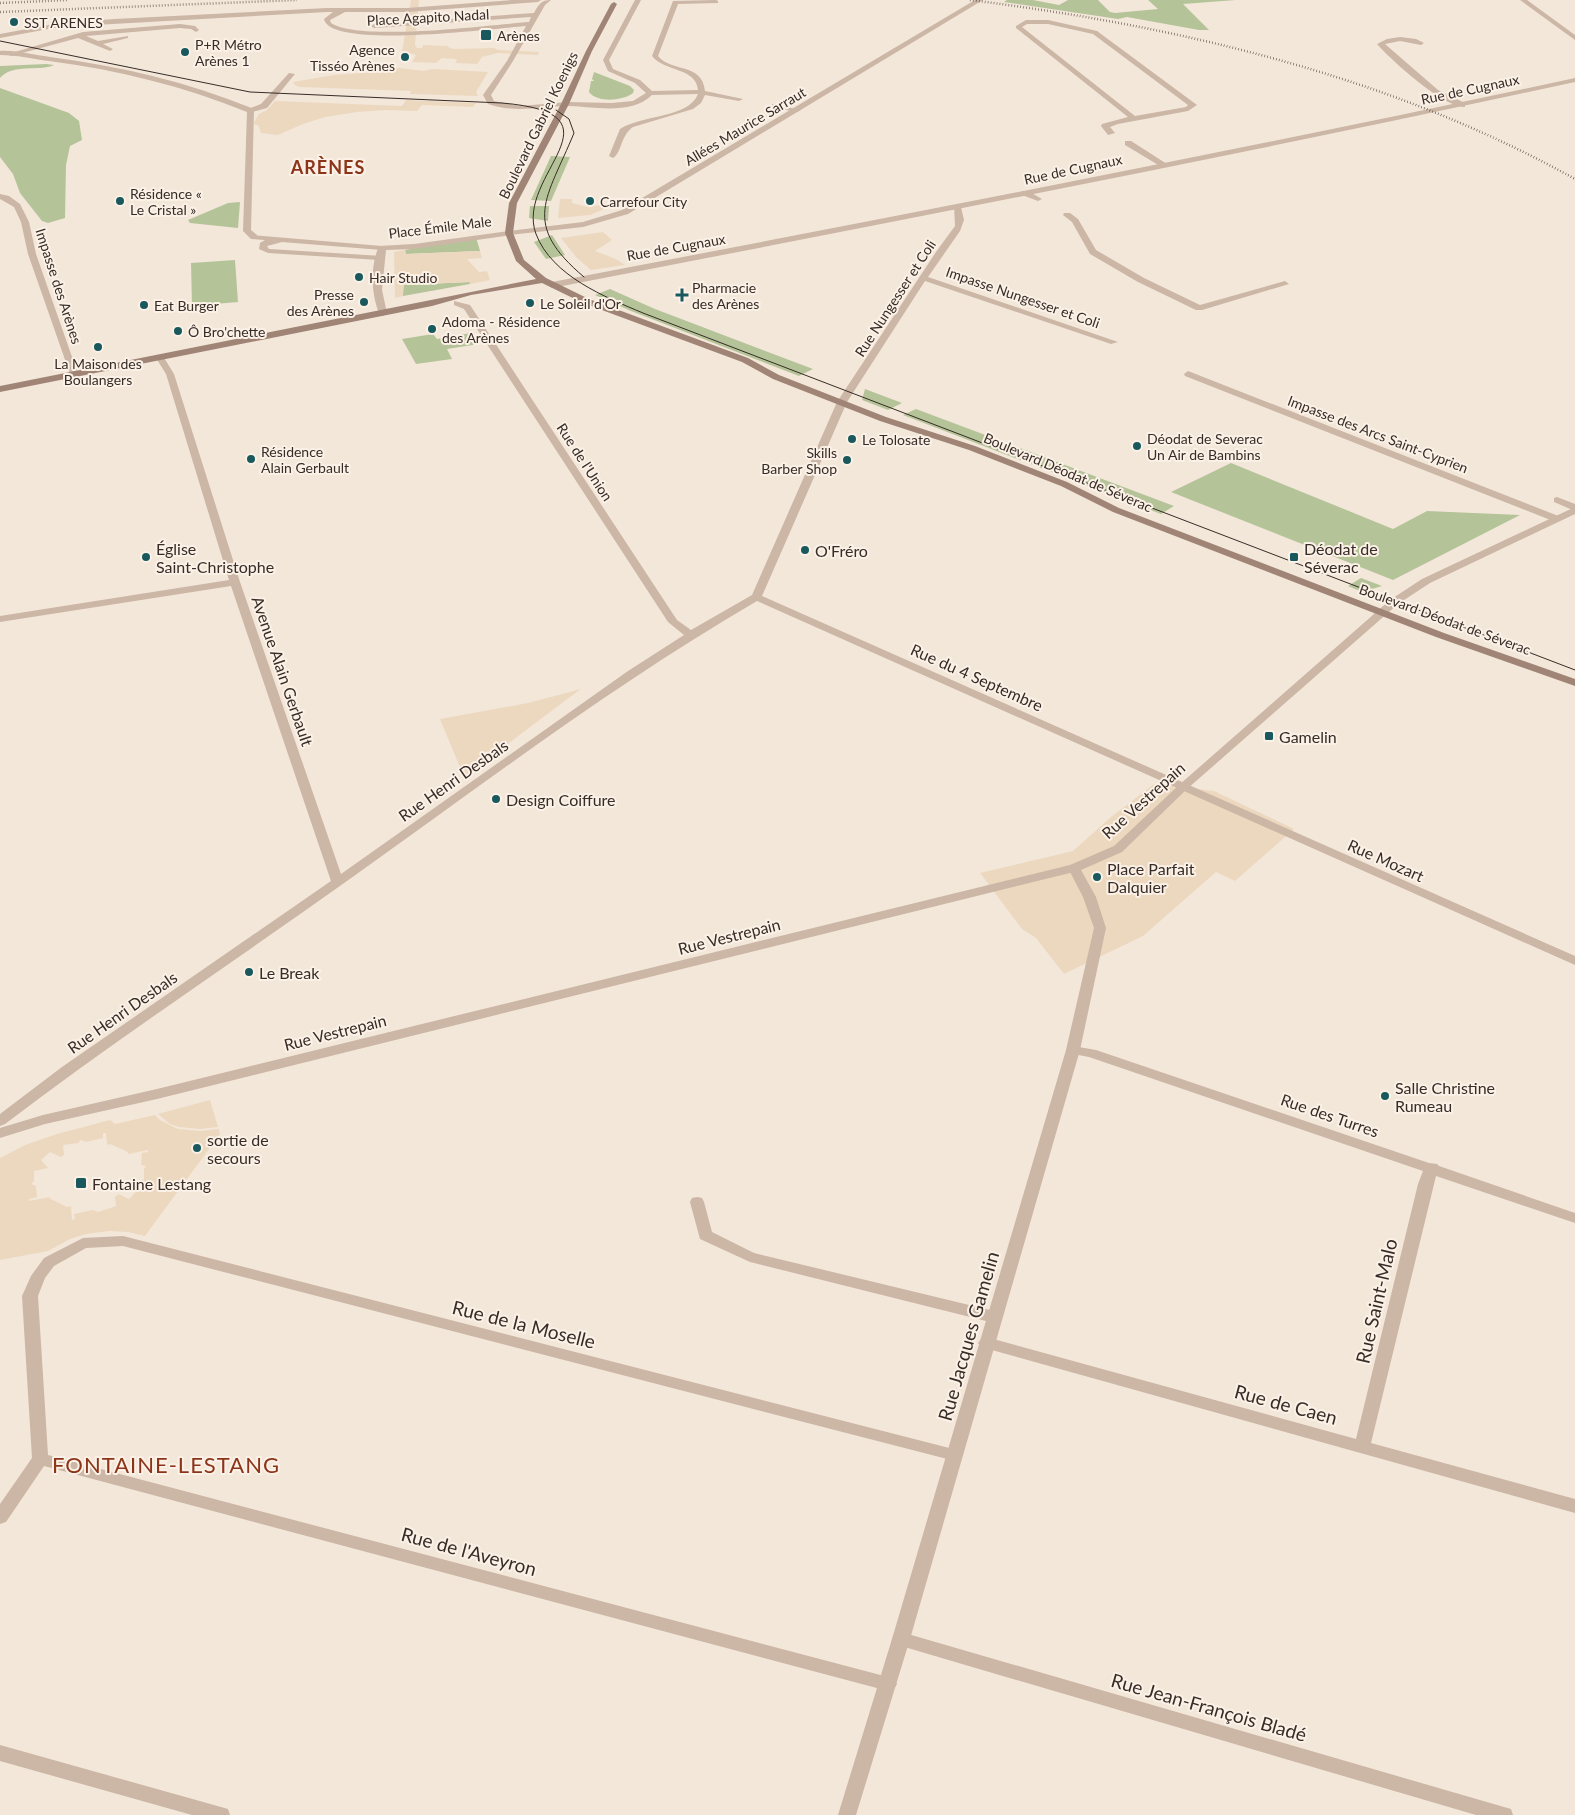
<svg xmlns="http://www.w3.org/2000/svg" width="1575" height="1815" viewBox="0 0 1575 1815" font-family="Lato,sans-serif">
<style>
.green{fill:#b5c399}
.plaza{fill:#ecd8bf;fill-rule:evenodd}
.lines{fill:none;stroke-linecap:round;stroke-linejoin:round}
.service{fill:#ccb6a5;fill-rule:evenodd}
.minor{fill:#ccb6a5;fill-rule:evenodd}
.tertiary{fill:#ccb6a5;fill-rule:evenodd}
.secondary{fill:#a08576;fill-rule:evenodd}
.tram{stroke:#372c27;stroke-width:1}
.rail{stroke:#372c27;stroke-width:2.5;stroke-dasharray:0.5 2.5;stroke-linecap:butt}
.poi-dot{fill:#19585c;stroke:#fbf1e6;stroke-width:2}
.labels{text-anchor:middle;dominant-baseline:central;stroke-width:4;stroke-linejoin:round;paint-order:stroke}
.far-street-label{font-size:14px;fill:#372c27;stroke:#fbf1e6}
.far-poi-label{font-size:14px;fill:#372c27;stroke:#fbf1e6;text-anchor:start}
.poi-label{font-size:16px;fill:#372c27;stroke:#fbf1e6;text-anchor:start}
.street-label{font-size:16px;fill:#372c27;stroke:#fbf1e6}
.far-district-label{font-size:18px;font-weight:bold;letter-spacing:1px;fill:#8c341a;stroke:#fbf1e6}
.near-street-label{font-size:19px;fill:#372c27;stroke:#fbf1e6}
.near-quarter-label{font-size:22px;letter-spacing:1px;fill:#8c341a;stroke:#fbf1e6}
</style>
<rect width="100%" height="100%" fill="#f3e7da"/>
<path class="green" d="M1007 0H1033L1059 5 1068 0H1098L1110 12 1115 13 1158 9 1148 0H1236L1183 4 1209 30H1199L1127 17 1118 19 1004 2Z
M46 64 54 65C38 72 13 63 0 78V66Z
M594 72 630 86 634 90 633 93C623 101 597 103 589 92L591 81H594L592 79Z
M0 88 69 113 79 121 82 140 70 146 66 165 65 218 48 223 42 221 20 193 13 174 0 157Z
M551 156 570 157 551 201 531 200Z
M240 202 238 228 190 223 188 220 228 203Z
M530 206H549L548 221 529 218Z
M552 235 565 255 546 259 534 242Z
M476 237 480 251 406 254 405 250Z
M235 260 238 302 192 306 191 263Z
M470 282V284L403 296V285Z
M610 289 655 309 813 369 799 376 631 311 595 295Z
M471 333 479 344 447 349 452 359 416 364 402 339 433 334 437 339Z
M865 389 902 403 888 410 862 400Z
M916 409 1174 506 1161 514 903 415Z
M1231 463 1393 529 1427 511 1520 515 1393 580 1171 492Z
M1361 578 1382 586 1362 592 1348 586Z"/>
<path class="plaza" d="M411 0H419L415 45 417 48H422L423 45 448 46V47L453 49 494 48 498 50 539 52 538 55 498 53 482 57 477 64 455 63 457 60 455 59 442 58 436 63 412 62 416 55 402 51Z
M391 67 424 71 432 69 488 72 476 92 478 96 410 94 411 91 300 87 295 85 293 82 334 75 388 71Z
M406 100 476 103 473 107 422 105 417 111 385 110 357 112 325 117 303 124 278 135 261 133 258 125 253 124 259 114 267 110 275 101 402 106Z
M560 199H572V203L583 206 591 207 605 203 609 207 590 215 558 218Z
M603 232 612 240 595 251 616 259 625 265 591 270 577 258 561 238Z
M405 250 406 254 480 251 482 258 467 259 479 272 487 271 490 280 470 284 469 282 404 285 403 296 395 298 394 252Z
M581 689 574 694 464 777 440 719 528 703Z
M1154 784 1214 791 1294 829 1235 881 1216 872 1143 936 1064 974 1036 938 1022 929 980 873 1073 851 1111 817Z
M210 1100 218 1127 200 1129 179 1127 170 1124 158 1114Z
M155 1115 160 1120 178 1129 200 1131 219 1129 220 1134 145 1236 128 1232 109 1231 86 1234 70 1239 48 1251 0 1260V1158L25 1145 57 1134 110 1120 115 1124ZM103 1133H106L107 1145 110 1144 128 1152V1154L148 1150V1152L142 1153 141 1165 146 1166 144 1169V1180L127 1185 138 1190 129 1199 118 1194 115 1197 116 1206 98 1212 93 1210 74 1214 75 1219 72 1220 71 1206 67 1207 49 1198 50 1197 29 1201V1199L37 1197 36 1186 31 1184 34 1181V1171L48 1168 41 1160 50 1152 61 1157 64 1155 63 1145 78 1143 81 1140 86 1142 103 1138Z"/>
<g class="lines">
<path class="service" d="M512 0H541L538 2 407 12H345L330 20 331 23C360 42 489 25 529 22L531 17 374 28 371 26 374 24 534 13C539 4 541 0 551 0L545 5 513 61 491 95 494 101 520 106 568 102 612 103 633 101 646 93 635 83 608 71 603 60 635 0H641L609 60 613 69 640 80 652 91 698 90C696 67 664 72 652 56L673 1 716 0 718 1V3L678 4 658 56C672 73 702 62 705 91L743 99 739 101 705 95 701 103 693 109 633 127C620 136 622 153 613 158L609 156 620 129C641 115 689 118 698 94L652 95C630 116 593 106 565 106 538 107 515 113 488 104L483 95 507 61 526 26C497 28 330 50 324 19L333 12H327L59 27 0 38V34L59 23 115 19 327 8H407Z
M1026 20H1048L1097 31 1197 105 1188 111 1118 124 1110 127 1115 133 1108 135 1101 126 1102 124 1128 117 1016 28V26ZM1027 24H1048L1093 34 1188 105 1186 107 1135 116 1022 27Z
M180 24 195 26 199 30 196 32 191 29 180 28 86 36 98 41 128 36V38L103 44 113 49 110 51 78 38 11 56 8 54 83 32Z
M1400 37 1416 39 1424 43 1421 45 1400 41 1385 44 1438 90 1465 103V107C1444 108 1391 60 1377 44L1387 39Z
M289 73 295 74 267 108 248 113V109L261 104Z
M772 104 801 110 797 112 775 108H772Z
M1125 141H1131L1167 164 1160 166 1125 145Z
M1022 191H1028L1042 199 1038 201 1022 195Z
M1064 213H1070L1078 219 1096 250 1144 278 1200 305 1285 281 1289 284 1202 310H1196L1138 282 1090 254 1072 222 1063 215Z
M251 235 382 246 386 248 382 250 282 242 267 246 269 249 382 256V260H379L268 253 259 249 260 243 265 240 251 239Z
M1557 497 1575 504V511L1554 502V498Z
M697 1197 702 1198 704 1202 712 1232 754 1253 994 1311 999 1313 1002 1317 999 1321 994 1323 750 1262 700 1239 690 1202 692 1198Z"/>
<path class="minor" d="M1520 0H1527L1575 35V40Z
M0 51C17 50 33 55 50 57 120 66 188 82 254 109L251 230 257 235V239H251L243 231 247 112C183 86 118 70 49 61 33 59 17 55 0 55Z
M0 194 9 196 20 204 29 222 36 254 78 374 77 376H71L70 374 28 254 21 222 14 207 0 199Z
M954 205 961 207 964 220 960 231 928 277 1118 342 1111 344 925 281 847 402 762 596 1575 956V965L757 601C616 683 486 782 354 876 238 959 118 1038 5 1124L0 1126V1114L62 1067 331 881 231 586 0 622V616L229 580 166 374 156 358 157 356H163L174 374 240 582 341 874 628 671 684 635 668 622 464 309 454 305V301L470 305 677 620 691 630 752 595 837 402 936 252 955 226Z
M509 231H512V235L414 249 386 250 382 290 387 313 383 316 379 313C371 293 370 266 379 246L414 244Z
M1188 371 1561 517 1562 519 1557 522 1553 521 1185 376 1184 374Z
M1074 864 1078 865 1080 868 1078 871 157 1099 45 1124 0 1138V1128L43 1115 157 1089Z
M1073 1046 1096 1050 1429 1163 1437 1164 1439 1166 1575 1213V1223L1436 1176 1371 1443 1575 1499V1513L981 1347 978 1343 981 1339 986 1337 1356 1439 1418 1184 1423 1171 1089 1057 1068 1053 1066 1050 1068 1047Z
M123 1236 961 1451 963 1455 961 1459 955 1461 123 1246 86 1248 54 1266 45 1278 38 1296 48 1455 888 1677 894 1679 897 1684 894 1689 888 1691 44 1466 6 1522 0 1524V1504L32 1458 22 1296 31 1276 44 1258 83 1238Z
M901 1632 1504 1807 1511 1809 1513 1815H1476L901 1646 895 1644 892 1639 895 1634Z
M0 1745 221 1807 228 1809 230 1815H192L0 1761Z"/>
<path class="tertiary" d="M975 0H983L628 214 583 227 509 235 505 233 509 231 583 222 622 210Z
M1575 78V82C1235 156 893 222 552 288L548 285 552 282C893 217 1235 151 1575 78Z
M1575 507V514L1430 583 1398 604 1187 789 1122 852 1081 870 1096 897 1106 928 1080 1050 910 1639 856 1815H838L892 1639 1066 1050 1094 928 1083 897 1068 868 1070 865 1114 846 1179 785 1390 600 1422 579Z"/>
<path class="secondary" d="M614 2 617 4 592 51 569 104 517 203 513 233 524 260 546 278 589 299 748 358 779 375 886 417 975 446 1067 482 1119 508 1444 633 1575 679V686L1436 637 1113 512 1061 486 969 450 880 421 773 379 742 362 583 303 542 283 471 295 432 306 0 392V386L536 279 516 261 505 233 509 203 561 104 586 51 611 4Z"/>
<path class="tram" d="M0 41 250 92 502 103C631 114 514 175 536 234 552 276 605 297 643 313L1575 670
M556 110 569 119 574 133C547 199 520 223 584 277"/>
<path class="rail" d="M970 0C1179 26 1390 76 1575 179
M0 3 68 0
M0 12 297 0"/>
</g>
<g class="poi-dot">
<circle cx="14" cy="22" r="5"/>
<rect x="480" y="29" width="12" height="12" rx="2.5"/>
<circle cx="185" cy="52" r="5"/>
<circle cx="405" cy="57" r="5"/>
<circle cx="120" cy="201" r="5"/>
<circle cx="590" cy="201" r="5"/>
<circle cx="359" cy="277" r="5"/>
<path d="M679.5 287.5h5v5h5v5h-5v5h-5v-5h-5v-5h5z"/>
<circle cx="364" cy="302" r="5"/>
<circle cx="530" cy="303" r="5"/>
<circle cx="144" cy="305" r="5"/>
<circle cx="432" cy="329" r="5"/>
<circle cx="178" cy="331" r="5"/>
<circle cx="98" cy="347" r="5"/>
<circle cx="852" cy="439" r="5"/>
<circle cx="1137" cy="446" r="5"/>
<circle cx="251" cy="459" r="5"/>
<circle cx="847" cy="460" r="5"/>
<circle cx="805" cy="550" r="5"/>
<circle cx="146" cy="557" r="5"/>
<rect x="1289" y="552" width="10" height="10" rx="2.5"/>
<rect x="1264" y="731" width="10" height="10" rx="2.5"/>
<circle cx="496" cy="799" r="5"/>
<circle cx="1097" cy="877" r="5"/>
<circle cx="249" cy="972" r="5"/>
<circle cx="1385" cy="1096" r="5"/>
<circle cx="197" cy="1148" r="5"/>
<rect x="75" y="1177" width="12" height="12" rx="2.5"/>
</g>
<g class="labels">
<g class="far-street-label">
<text transform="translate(428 17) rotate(-3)">Place Agapito Nadal</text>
<text transform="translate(1470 89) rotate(-12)">Rue de Cugnaux</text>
<text transform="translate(538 125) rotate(-64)">Boulevard Gabriel Koenigs</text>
<text transform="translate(745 126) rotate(-31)">Allées Maurice Sarraut</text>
<text transform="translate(1073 169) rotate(-12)">Rue de Cugnaux</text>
<text transform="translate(440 227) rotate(-7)">Place Émile Male</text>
<text transform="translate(676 247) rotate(-10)">Rue de Cugnaux</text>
<text transform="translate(59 286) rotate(72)">Impasse des Arènes</text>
<text transform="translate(1023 297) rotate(19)">Impasse Nungesser et Coli</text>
<text transform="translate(895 298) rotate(-57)">Rue Nungesser et Coli</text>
<text transform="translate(1378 434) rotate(21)">Impasse des Arcs Saint-Cyprien</text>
<text transform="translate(585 462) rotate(57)">Rue de l'Union</text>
<text transform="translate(1068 472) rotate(23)">Boulevard Déodat de Séverac</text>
<text transform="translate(1445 619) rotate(20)">Boulevard Déodat de Séverac</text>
</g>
<g class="far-poi-label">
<text x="24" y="22">SST ARENES</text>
<text x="497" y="35">Arènes</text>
<text x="195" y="44">P+R Métro<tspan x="195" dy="16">Arènes 1</tspan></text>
<text x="395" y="49" text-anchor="end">Agence<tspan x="395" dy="16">Tisséo Arènes</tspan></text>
<text x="130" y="193">Résidence «<tspan x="130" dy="16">Le Cristal »</tspan></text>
<text x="600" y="201">Carrefour City</text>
<text x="369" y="277">Hair Studio</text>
<text x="692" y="287">Pharmacie<tspan x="692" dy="16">des Arènes</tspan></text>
<text x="354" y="294" text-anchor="end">Presse<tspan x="354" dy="16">des Arènes</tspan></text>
<text x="540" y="303">Le Soleil d'Or</text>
<text x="154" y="305">Eat Burger</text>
<text x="442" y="321">Adoma - Résidence<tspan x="442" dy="16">des Arènes</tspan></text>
<text x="188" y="331">Ô Bro'chette</text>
<text x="98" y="363" text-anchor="middle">La Maison des<tspan x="98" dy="16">Boulangers</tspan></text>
<text x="1147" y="438">Déodat de Severac<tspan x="1147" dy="16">Un Air de Bambins</tspan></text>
<text x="862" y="439">Le Tolosate</text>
<text x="261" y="451">Résidence<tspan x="261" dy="16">Alain Gerbault</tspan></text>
<text x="837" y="452" text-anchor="end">Skills<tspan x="837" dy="16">Barber Shop</tspan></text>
</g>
<g class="poi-label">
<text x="156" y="548">Église<tspan x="156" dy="18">Saint-Christophe</tspan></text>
<text x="1304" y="548">Déodat de<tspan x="1304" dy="18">Séverac</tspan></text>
<text x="815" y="550">O'Fréro</text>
<text x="1279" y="736">Gamelin</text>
<text x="506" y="799">Design Coiffure</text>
<text x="1107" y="868">Place Parfait<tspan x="1107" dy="18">Dalquier</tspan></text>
<text x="259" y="972">Le Break</text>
<text x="1395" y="1087">Salle Christine<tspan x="1395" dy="18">Rumeau</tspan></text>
<text x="207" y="1139">sortie de<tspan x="207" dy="18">secours</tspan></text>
<text x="92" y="1183">Fontaine Lestang</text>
</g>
<g class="street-label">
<text transform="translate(283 671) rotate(71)">Avenue Alain Gerbault</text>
<text transform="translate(977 677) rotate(24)">Rue du 4 Septembre</text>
<text transform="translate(453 780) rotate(-35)">Rue Henri Desbals</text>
<text transform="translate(1143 800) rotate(-42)">Rue Vestrepain</text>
<text transform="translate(1386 860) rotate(24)">Rue Mozart</text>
<text transform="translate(729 936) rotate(-14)">Rue Vestrepain</text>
<text transform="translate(122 1012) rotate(-35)">Rue Henri Desbals</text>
<text transform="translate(335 1032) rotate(-14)">Rue Vestrepain</text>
<text transform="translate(1330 1115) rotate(19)">Rue des Turres</text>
</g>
<g class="far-district-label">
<text x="328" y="167">ARÈNES</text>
</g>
<g class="near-street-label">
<text transform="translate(1376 1301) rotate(-77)">Rue Saint-Malo</text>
<text transform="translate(524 1324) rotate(14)">Rue de la Moselle</text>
<text transform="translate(968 1336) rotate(-74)">Rue Jacques Gamelin</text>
<text transform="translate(1286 1404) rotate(15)">Rue de Caen</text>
<text transform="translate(469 1551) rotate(15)">Rue de l'Aveyron</text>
<text transform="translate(1209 1707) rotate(16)">Rue Jean-François Bladé</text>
</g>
<g class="near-quarter-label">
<text x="166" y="1464">FONTAINE-LESTANG</text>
</g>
</g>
</svg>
